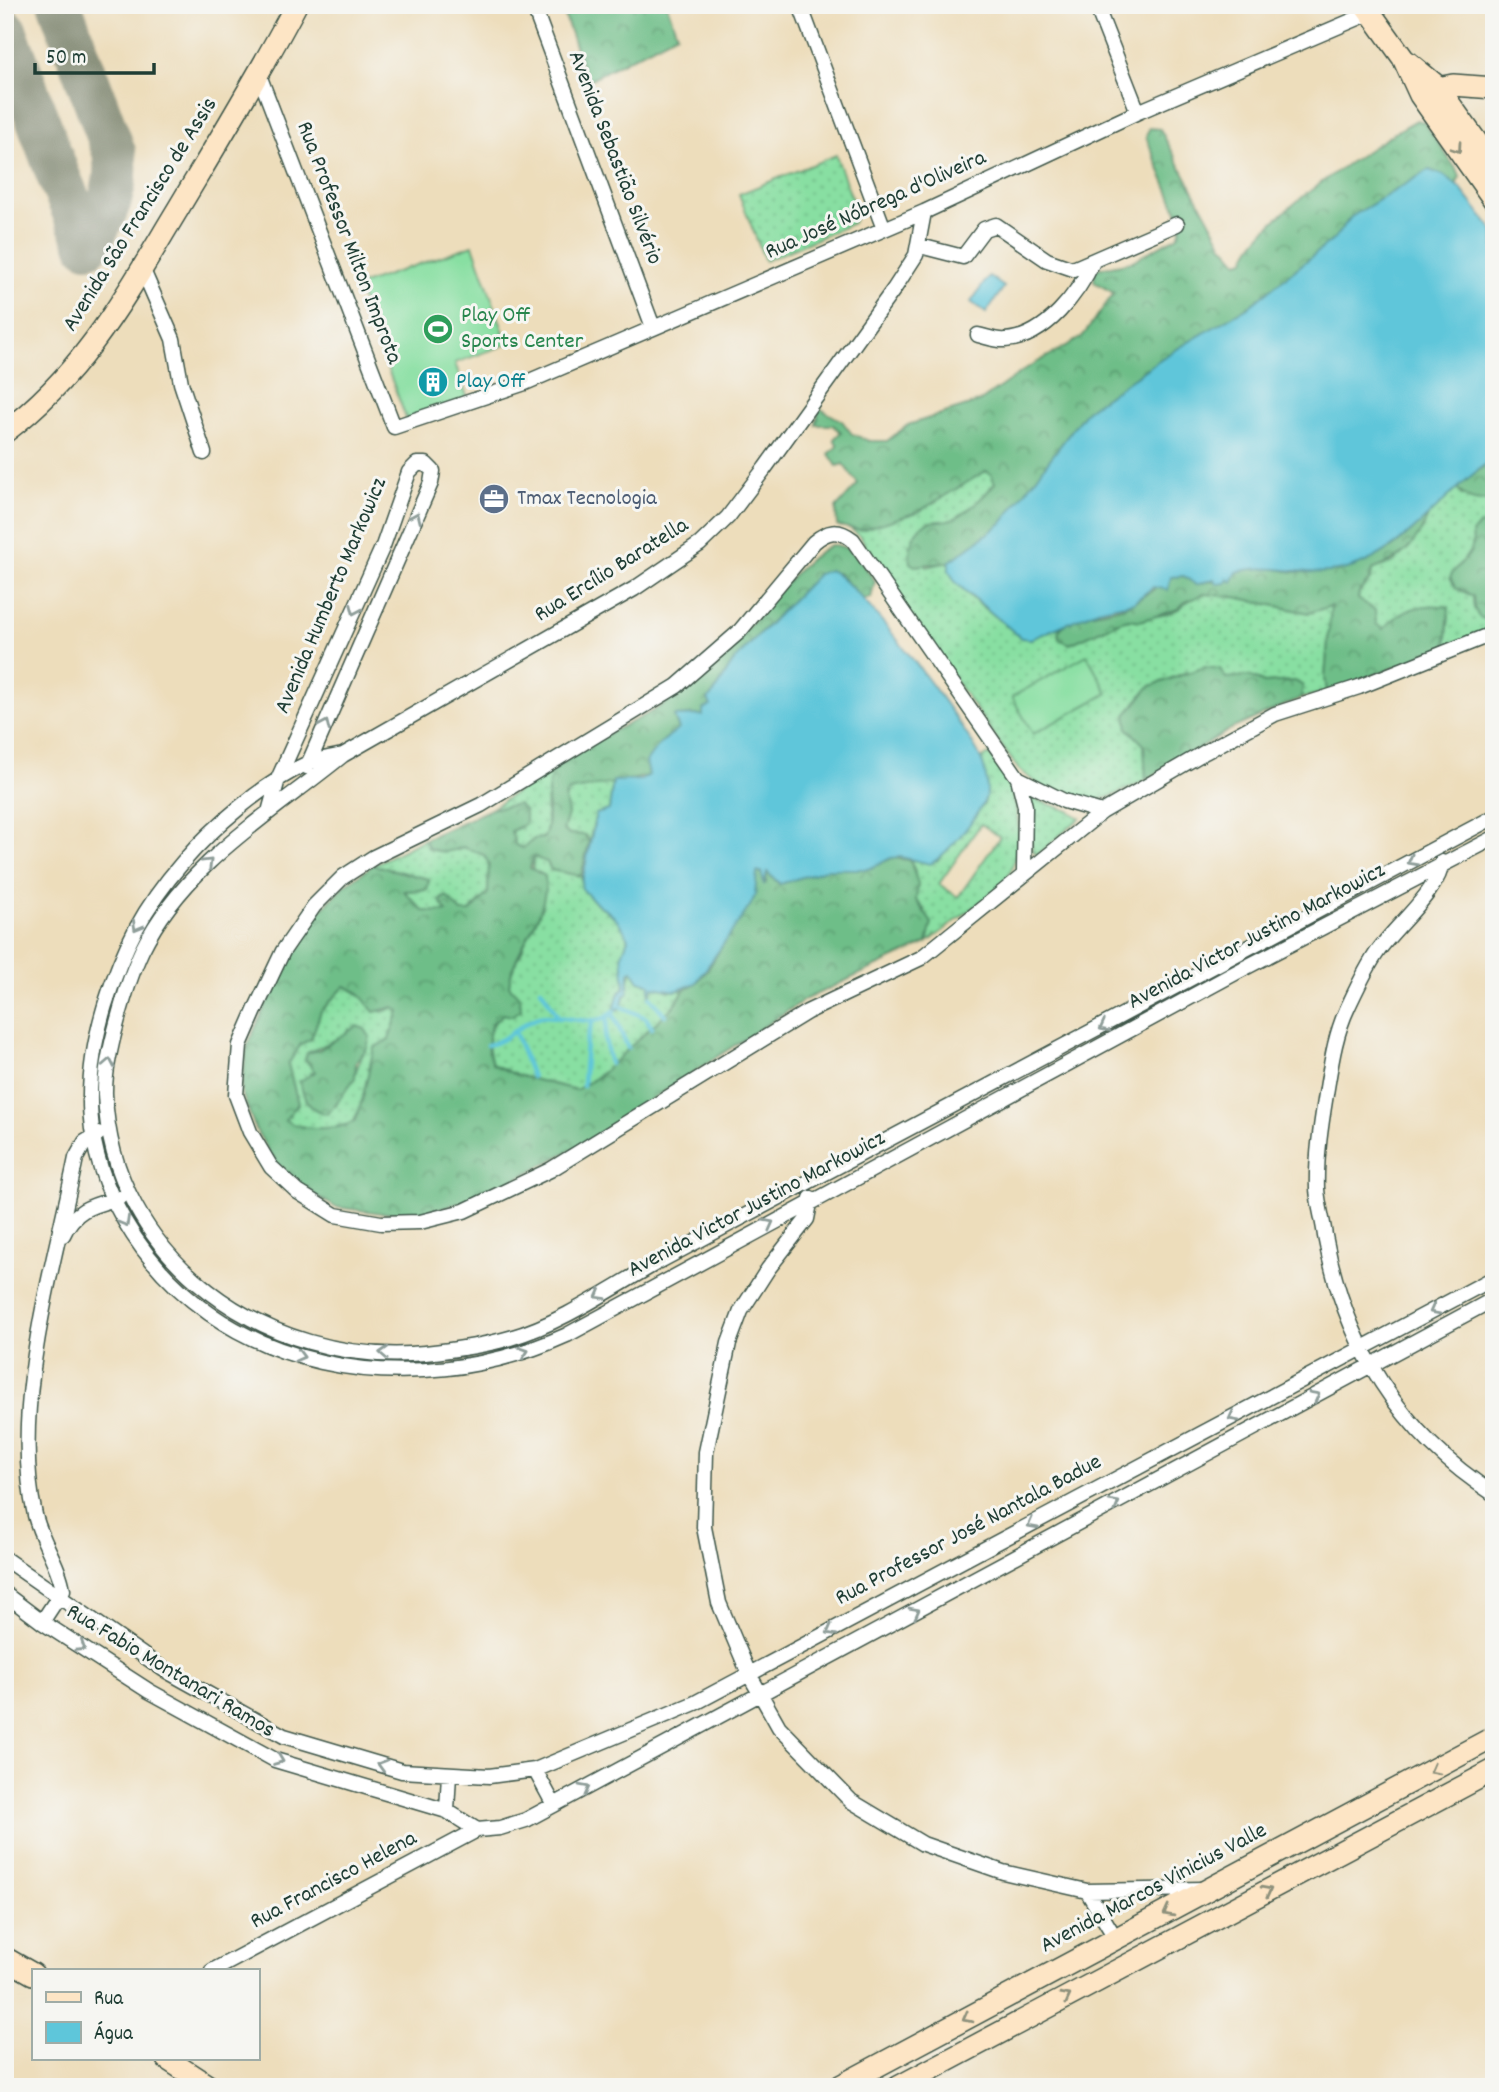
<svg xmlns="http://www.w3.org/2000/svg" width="1499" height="2092" viewBox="0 0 1499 2092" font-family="Dekko,sans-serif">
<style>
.grass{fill:url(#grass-dots);stroke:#548e6b;stroke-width:2;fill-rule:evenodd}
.forest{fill:url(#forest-crowns);stroke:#467e5e;stroke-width:2;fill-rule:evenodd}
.garden{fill:#88dfa2;stroke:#548e6b;stroke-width:2}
.water{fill:#5ec6da;stroke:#3e8287;stroke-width:2}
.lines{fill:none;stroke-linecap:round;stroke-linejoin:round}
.stream{stroke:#5ec6da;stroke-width:4.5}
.taxiway{stroke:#868d78;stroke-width:44}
.street-casing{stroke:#3e5548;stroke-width:17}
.secondary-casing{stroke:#3e5548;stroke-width:24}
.street{stroke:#fff;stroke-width:14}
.secondary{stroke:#fde5c5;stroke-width:21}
.oneway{stroke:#8e917c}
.oneway2{stroke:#8f9e9a}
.labels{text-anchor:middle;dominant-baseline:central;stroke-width:6;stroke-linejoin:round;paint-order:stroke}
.street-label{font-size:23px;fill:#1f3d34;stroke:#f6f6f2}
.leisure-label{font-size:23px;fill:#27864d;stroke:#f6f6f2;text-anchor:start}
.culture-label{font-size:23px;fill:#0d838f;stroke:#f6f6f2;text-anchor:start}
.service-label{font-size:23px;fill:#4e5e75;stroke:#f6f6f2;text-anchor:start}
</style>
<defs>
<pattern id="grass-dots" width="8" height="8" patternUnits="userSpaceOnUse" patternTransform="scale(1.75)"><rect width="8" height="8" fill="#88dfa2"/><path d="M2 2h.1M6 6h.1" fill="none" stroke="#75c08c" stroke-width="1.8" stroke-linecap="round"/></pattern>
<pattern id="forest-crowns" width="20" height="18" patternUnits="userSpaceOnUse" patternTransform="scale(1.75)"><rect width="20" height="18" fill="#6ebe88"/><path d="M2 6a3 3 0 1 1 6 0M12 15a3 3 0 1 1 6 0" fill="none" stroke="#5a9c70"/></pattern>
</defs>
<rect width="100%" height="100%" fill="#f6f6f2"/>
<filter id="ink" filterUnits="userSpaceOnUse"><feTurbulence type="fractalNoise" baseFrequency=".0143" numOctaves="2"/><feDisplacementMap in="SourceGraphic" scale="14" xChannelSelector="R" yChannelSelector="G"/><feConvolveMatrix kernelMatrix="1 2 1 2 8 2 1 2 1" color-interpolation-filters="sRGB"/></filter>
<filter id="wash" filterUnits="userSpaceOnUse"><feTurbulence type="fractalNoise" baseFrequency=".00686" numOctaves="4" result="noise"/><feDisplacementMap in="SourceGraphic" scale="28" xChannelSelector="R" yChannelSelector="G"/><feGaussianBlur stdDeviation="1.57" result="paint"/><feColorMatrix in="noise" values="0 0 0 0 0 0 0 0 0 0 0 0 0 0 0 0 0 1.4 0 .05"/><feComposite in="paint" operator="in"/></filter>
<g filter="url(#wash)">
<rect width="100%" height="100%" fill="#edddbb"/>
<path class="grass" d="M836 155 857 213 853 223 765 261 739 194Z
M986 471 991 474 995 483C983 497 970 512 953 519 927 528 925 519 909 546L927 567 949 562C949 589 1009 628 1031 639L1062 626 1058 632 1070 644 1121 621C1137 616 1161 620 1178 609 1187 603 1194 595 1206 594 1239 591 1274 608 1306 612 1313 613 1324 607 1331 606L1325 677 1327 692 1301 698 1303 686 1295 681 1264 683 1256 678H1226L1186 672 1159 683 1141 695 1132 708 1135 735 1144 745 1146 780C1089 810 1071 810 1019 770L874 566 861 537 851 529 861 530Z
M1457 488 1461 495 1486 501 1494 497V528L1489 523 1463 561 1456 588 1473 596 1474 608 1479 617 1494 622V630L1446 649 1449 615C1419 610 1405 603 1384 629L1379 628 1358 599 1359 592 1371 578 1372 570 1394 562 1421 532 1428 516Z
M989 754C1019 791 1029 840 1005 883L927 943 929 939 925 910 916 900 915 871 910 860 937 861 984 804 987 792 981 759ZM981 824 1000 837 958 897 939 884Z
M558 764C551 778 546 794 546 810 547 820 548 828 544 838L534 839 523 849 515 845 511 831 521 827 491 809Z
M613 781 609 810 596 814 589 842 585 835 568 834 563 830 568 814 565 799 569 791Z
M1031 798 1069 811 1080 818 1037 855 1032 850Z
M425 839 428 848 457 850 463 847 484 855 489 863 488 893 470 912H461L446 896 441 899 447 912 423 911 404 891 427 890 429 879 373 865Z
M534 856 547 862 551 870 581 876C581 907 619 906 627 937 629 945 624 995 621 1007L632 970 639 981 650 984V996L651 989 656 986 669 991 684 990C666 1022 608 1071 576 1090L516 1075 492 1064C481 1024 495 1023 520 997L509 986 510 974 523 949Z
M345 986C360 993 368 1005 383 1012L395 1007 399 1011 389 1039 374 1048 362 1101 354 1122C336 1130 301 1131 284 1120L298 1104 288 1064 301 1044 311 1039 321 1011ZM349 1029 367 1048C358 1060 358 1069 352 1081 347 1090 340 1096 336 1106L310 1073H315L307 1053 343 1036Z"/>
<path class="forest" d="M561 5H667L677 34 587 81Z
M1417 120 1424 122 1458 172 1460 177 1456 185 1443 175 1429 170 1351 217 1334 239 1251 305 1162 358 1087 410 1002 523 949 562 915 566 910 563C908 549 913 526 930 522 940 520 949 522 957 517 973 508 984 497 995 483L991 474 986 471 918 512 861 530 837 526 836 508 858 484 843 464 837 466 829 454 838 446 834 439 841 432 833 425H816L819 408 842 421 852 434 869 441H887L908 425 979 402 1027 368 1082 337 1114 293 1094 282 1095 269 1131 262 1178 236 1181 229 1180 218 1146 137 1149 128 1160 129 1223 245 1238 262 1245 260C1255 221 1379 141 1417 120Z
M1494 458V497C1481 504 1465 501 1457 488Z
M1428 516C1416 546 1402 559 1372 570L1371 578 1359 592 1358 599 1375 610 1376 624 1384 629C1400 609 1424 602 1449 607L1446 649 1327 692 1325 677 1331 606 1309 613 1230 596 1204 594 1185 602 1178 609 1140 621 1130 619 1121 621 1070 644 1059 639 1058 632C1074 608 1112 615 1134 602 1148 595 1150 588 1168 584L1171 577 1184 576C1202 594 1235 569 1254 567 1270 565 1287 573 1302 572 1315 572 1376 557 1386 551 1401 543 1415 527 1428 516Z
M1489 523 1494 528V622L1479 617 1474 608 1473 596 1456 588 1450 577C1461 557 1476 559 1472 533L1479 525Z
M831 545C853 544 863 565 875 581L871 598 863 599 838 573 818 574C790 604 758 632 733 663 723 675 720 689 708 699L711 706 703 715 674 716 679 730C659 741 651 752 649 775 642 779 584 788 569 791L565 799 568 814 563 830 568 834 585 835 589 842 581 876 551 870 547 862 533 857 530 868 545 876C549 921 513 946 509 986L520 997 521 1010 511 1016 503 1014 491 1024 487 1046 492 1064 516 1075 576 1090 598 1077 676 1004 684 990 696 983 707 971 740 916 750 906 757 872H761L766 884 767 872 779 884 828 869H869L891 858 910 860 918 884 916 900 932 923 927 943 806 999 586 1142 520 1177 465 1202 424 1212 381 1213 335 1207 299 1185 275 1162 256 1130 241 1091 247 1046 278 978 318 913 344 886 373 865 429 879 427 890 404 891 423 911 447 912 440 901 446 896 461 912H470L488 893 489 864 484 855 463 847C450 852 442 854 428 848L425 839 491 809 518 804 525 811V824L511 831 515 845 523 848 534 839 544 838C554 815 540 789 557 766 571 748 633 723 655 710 674 698 693 681 710 667 745 637 794 562 831 545ZM345 986 358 992 374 1012 394 1007 399 1011 389 1039 374 1048 362 1101 354 1122C336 1130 301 1131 285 1120L298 1104 288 1064 301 1044 311 1039 321 1011Z
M1205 667 1220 669 1226 678 1249 676 1264 683 1295 681 1303 686 1301 698 1231 729 1146 780 1144 745 1128 729 1126 715 1150 686Z
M357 1026 365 1029 370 1037 367 1048 356 1062 355 1078 328 1114C309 1111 303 1099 300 1081L315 1072 305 1059 307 1053 319 1050Z"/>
<path class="garden" d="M473 245 508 344 455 363 468 399 407 421 357 286Z
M1087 655 1108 693 1033 734 1012 697Z"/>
<path class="water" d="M1429 170 1443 175 1460 188 1494 231V458C1443 492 1401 560 1338 571 1304 577 1270 562 1237 572L1232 582 1228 579 1226 583 1217 584 1214 579 1196 585 1184 576 1171 577 1168 590 1153 587 1134 602 1098 610 1031 639 1021 638 956 583 949 571V562L1002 523 1087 410 1162 358 1251 305 1334 239 1351 217Z
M989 276 1004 287 986 313 971 302Z
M829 570C858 581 967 727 981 759 985 768 987 781 987 791 987 807 945 858 930 864L901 857 891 858 869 869H828L780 884 767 872 764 885 761 872H757L755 896 750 906 696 983 676 991 653 987 649 998 650 984 639 981 632 970 629 972 628 994 624 995 622 1007 614 1011 618 995 625 987 622 955 628 939C615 907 598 911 581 887L596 814 609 810 613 781 641 780 649 775 646 762C655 748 664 738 679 729L674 716 703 715V709L711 706 708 699C721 688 724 673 735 660 762 631 790 603 818 574Z"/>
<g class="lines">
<path class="stream" d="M541 989 559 1018
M650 997 665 1015
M622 1007 646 1018 652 1028
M613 1014 628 1048
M607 1019 605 1040 610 1064
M515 1032 532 1077
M487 1045C507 1042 520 1022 540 1017 560 1012 597 1032 614 1011
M583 1086 586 1042 593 1020"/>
<path class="taxiway" d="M60 5 114 152C120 187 105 216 88 245
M5 30 58 175 88 245"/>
</g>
</g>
<g filter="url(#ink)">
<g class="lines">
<g class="street-casing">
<path id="street" d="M533 5 653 327
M800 5 884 229
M1096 5 1138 112
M259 75 394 427 525 383 924 212 1138 112 1370 13
M920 246 963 257 984 229 996 225 1047 260 1073 269 1177 224
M142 268 173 339 181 383 204 453
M978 335C987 337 997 341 1005 340 1046 338 1079 292 1094 260
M343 755 634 589 700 544 728 517 765 468 894 289 916 255 924 212
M1018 778 1064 801 1102 812
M269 812 278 779 383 546 409 472 417 464H426L433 471 431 483 307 767
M1494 817 658 1262C610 1289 562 1323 510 1338 483 1346 453 1350 425 1353 268 1368 111 1259 105 1094 104 1059 127 982 142 950 184 864 272 813 343 755 331 758 317 759 306 764 263 784 213 827 183 862 143 908 123 948 105 1005 82 1082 83 1149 124 1220 213 1375 413 1405 567 1335L1237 972 1494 838
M1442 862C1440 890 1395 926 1378 951 1366 968 1357 988 1348 1007 1335 1034 1331 1064 1326 1094 1321 1125 1316 1157 1317 1189 1318 1204 1323 1220 1325 1236 1345 1344 1400 1434 1494 1494
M1024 871 1025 806 1018 778 853 540C838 528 827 531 814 542L739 632 677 686 481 805 374 857 343 877 314 906 283 951 257 1006 240 1045 236 1095 250 1132 271 1167 298 1192 335 1215 381 1223 420 1222 464 1211 550 1170 807 1012 921 958 1102 812 1205 752 1275 714 1359 687 1494 633
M811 1198 807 1219 768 1269 741 1311 729 1343 706 1452 704 1527 719 1603 749 1674 779 1727 851 1801 923 1844 1003 1872 1087 1891 1204 1889
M63 1235C75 1208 94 1205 119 1198
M5 1559 163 1669 284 1736 402 1771 489 1776 535 1770 695 1703 1494 1278
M5 1594 42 1622 149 1691 275 1760 447 1811 477 1830
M42 1622 63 1590C59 1564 41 1541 35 1515 10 1407 54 1266 76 1158L85 1142 98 1134
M535 1770 554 1805
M447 1811 449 1774
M1087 1891 1116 1939
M212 1971 477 1830 500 1828 526 1820 1494 1299"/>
</g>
<g class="secondary-casing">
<path id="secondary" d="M1365 5 1403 58 1420 95 1494 200
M1408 62 1437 86 1494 166
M1427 90 1453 85 1494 88
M5 432C86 371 127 293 178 209 218 142 259 75 296 5
M5 1958 33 1974
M167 2059 210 2087
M838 2087 1494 1737
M898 2087 1494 1770"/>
</g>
<use href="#street" class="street"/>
<use href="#secondary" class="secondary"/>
</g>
<defs><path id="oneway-chevron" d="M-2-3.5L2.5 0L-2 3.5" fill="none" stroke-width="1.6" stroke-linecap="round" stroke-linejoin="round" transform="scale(1.75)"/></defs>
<g class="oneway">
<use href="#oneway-chevron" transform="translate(1457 148) rotate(55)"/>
<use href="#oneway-chevron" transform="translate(1434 1770) rotate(152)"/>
<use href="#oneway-chevron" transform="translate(1267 1891) rotate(-28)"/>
<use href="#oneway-chevron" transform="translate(1168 1912) rotate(152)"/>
<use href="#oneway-chevron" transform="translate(1066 1997) rotate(-28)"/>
<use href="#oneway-chevron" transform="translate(967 2018) rotate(152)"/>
</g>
<g class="oneway2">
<use href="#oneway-chevron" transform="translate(416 517) rotate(-66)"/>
<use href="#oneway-chevron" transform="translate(355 610) rotate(114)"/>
<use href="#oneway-chevron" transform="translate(325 725) rotate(-66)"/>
<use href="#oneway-chevron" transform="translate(1412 861) rotate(152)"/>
<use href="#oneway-chevron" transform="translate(208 863) rotate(-44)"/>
<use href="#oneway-chevron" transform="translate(137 926) rotate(120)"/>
<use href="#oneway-chevron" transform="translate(1104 1027) rotate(152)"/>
<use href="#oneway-chevron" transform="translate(109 1063) rotate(-79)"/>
<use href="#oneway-chevron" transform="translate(125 1222) rotate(60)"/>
<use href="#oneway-chevron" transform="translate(769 1224) rotate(-28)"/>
<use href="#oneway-chevron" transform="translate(600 1295) rotate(151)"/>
<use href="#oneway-chevron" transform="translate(1434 1310) rotate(152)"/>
<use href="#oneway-chevron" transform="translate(524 1352) rotate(-18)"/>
<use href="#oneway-chevron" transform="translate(384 1353) rotate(-177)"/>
<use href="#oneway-chevron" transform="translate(300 1356) rotate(15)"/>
<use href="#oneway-chevron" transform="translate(1315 1396) rotate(-28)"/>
<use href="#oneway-chevron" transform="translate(1233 1417) rotate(152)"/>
<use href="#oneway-chevron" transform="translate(1115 1504) rotate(-28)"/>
<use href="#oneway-chevron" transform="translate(1032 1524) rotate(152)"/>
<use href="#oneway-chevron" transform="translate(915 1612) rotate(-28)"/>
<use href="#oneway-chevron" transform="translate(831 1631) rotate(152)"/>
<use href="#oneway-chevron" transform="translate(81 1647) rotate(33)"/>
<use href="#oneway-chevron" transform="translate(279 1760) rotate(21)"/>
<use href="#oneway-chevron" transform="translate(382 1765) rotate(-164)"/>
<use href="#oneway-chevron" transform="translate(585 1789) rotate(-28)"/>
</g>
</g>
<defs>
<g id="stadium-disc" transform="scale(1.575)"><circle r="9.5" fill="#2e9e5b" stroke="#f6f6f2"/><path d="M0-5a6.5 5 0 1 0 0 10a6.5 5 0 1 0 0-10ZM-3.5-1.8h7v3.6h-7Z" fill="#fff"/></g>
<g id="building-disc" transform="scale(1.575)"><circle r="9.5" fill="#0f9aa8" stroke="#f6f6f2"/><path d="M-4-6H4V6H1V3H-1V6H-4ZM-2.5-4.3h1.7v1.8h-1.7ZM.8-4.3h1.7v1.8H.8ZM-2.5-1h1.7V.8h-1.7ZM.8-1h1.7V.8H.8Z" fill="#fff"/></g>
<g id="office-disc" transform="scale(1.575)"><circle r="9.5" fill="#5c6f8a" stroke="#f6f6f2"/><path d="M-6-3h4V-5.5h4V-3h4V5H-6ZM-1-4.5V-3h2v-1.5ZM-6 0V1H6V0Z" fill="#fff"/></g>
</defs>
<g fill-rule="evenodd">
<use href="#stadium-disc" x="438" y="329"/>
<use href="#building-disc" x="433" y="382"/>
<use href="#office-disc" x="494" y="499"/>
</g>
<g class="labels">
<g class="street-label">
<text transform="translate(614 158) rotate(69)">Avenida Sebastião Silvério</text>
<text transform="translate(876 206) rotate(-24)">Rua José Nóbrega d'Oliveira</text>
<text transform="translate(141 215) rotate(-58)">Avenida São Francisco de Assis</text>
<text transform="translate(348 243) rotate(69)">Rua Professor Milton Improta</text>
<text transform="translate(612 571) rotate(-32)">Rua Ercílio Baratella</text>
<text transform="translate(332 596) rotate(-67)">Avenida Humberto Markowicz</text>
<text transform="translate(1257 937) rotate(-28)">Avenida Victor Justino Markowicz</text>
<text transform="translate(757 1205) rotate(-28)">Avenida Victor Justino Markowicz</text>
<text transform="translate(969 1531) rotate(-28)">Rua Professor José Nantala Badue</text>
<text transform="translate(170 1672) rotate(31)">Rua Fabio Montanari Ramos</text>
<text transform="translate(334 1881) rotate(-28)">Rua Francisco Helena</text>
<text transform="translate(1154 1889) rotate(-28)">Avenida Marcos Vinicius Valle</text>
</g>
<g class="leisure-label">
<text x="461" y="316">Play Off<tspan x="461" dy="26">Sports Center</tspan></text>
</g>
<g class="culture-label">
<text x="456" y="382">Play Off</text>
</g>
<g class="service-label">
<text x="517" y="499">Tmax Tecnologia</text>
</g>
</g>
<rect width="1499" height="2092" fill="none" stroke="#f6f6f2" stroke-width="28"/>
<rect x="32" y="1969" width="228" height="91" fill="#f6f6f2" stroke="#a0aca6" stroke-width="2"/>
<rect x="46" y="1992" width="35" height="10" fill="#fde5c5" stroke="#a0aca6" stroke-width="2"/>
<text x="94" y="2004" font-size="21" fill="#1f3d34">Rua</text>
<rect x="46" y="2022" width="35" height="21" fill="#5ec6da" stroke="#a0aca6" stroke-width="2"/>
<text x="94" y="2039" font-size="21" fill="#1f3d34">Água</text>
<path d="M35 63v10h119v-10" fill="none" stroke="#1f3d34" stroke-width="3.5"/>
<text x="46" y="63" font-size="21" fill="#1f3d34" stroke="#f6f6f2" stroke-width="5" paint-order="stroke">50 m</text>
</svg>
